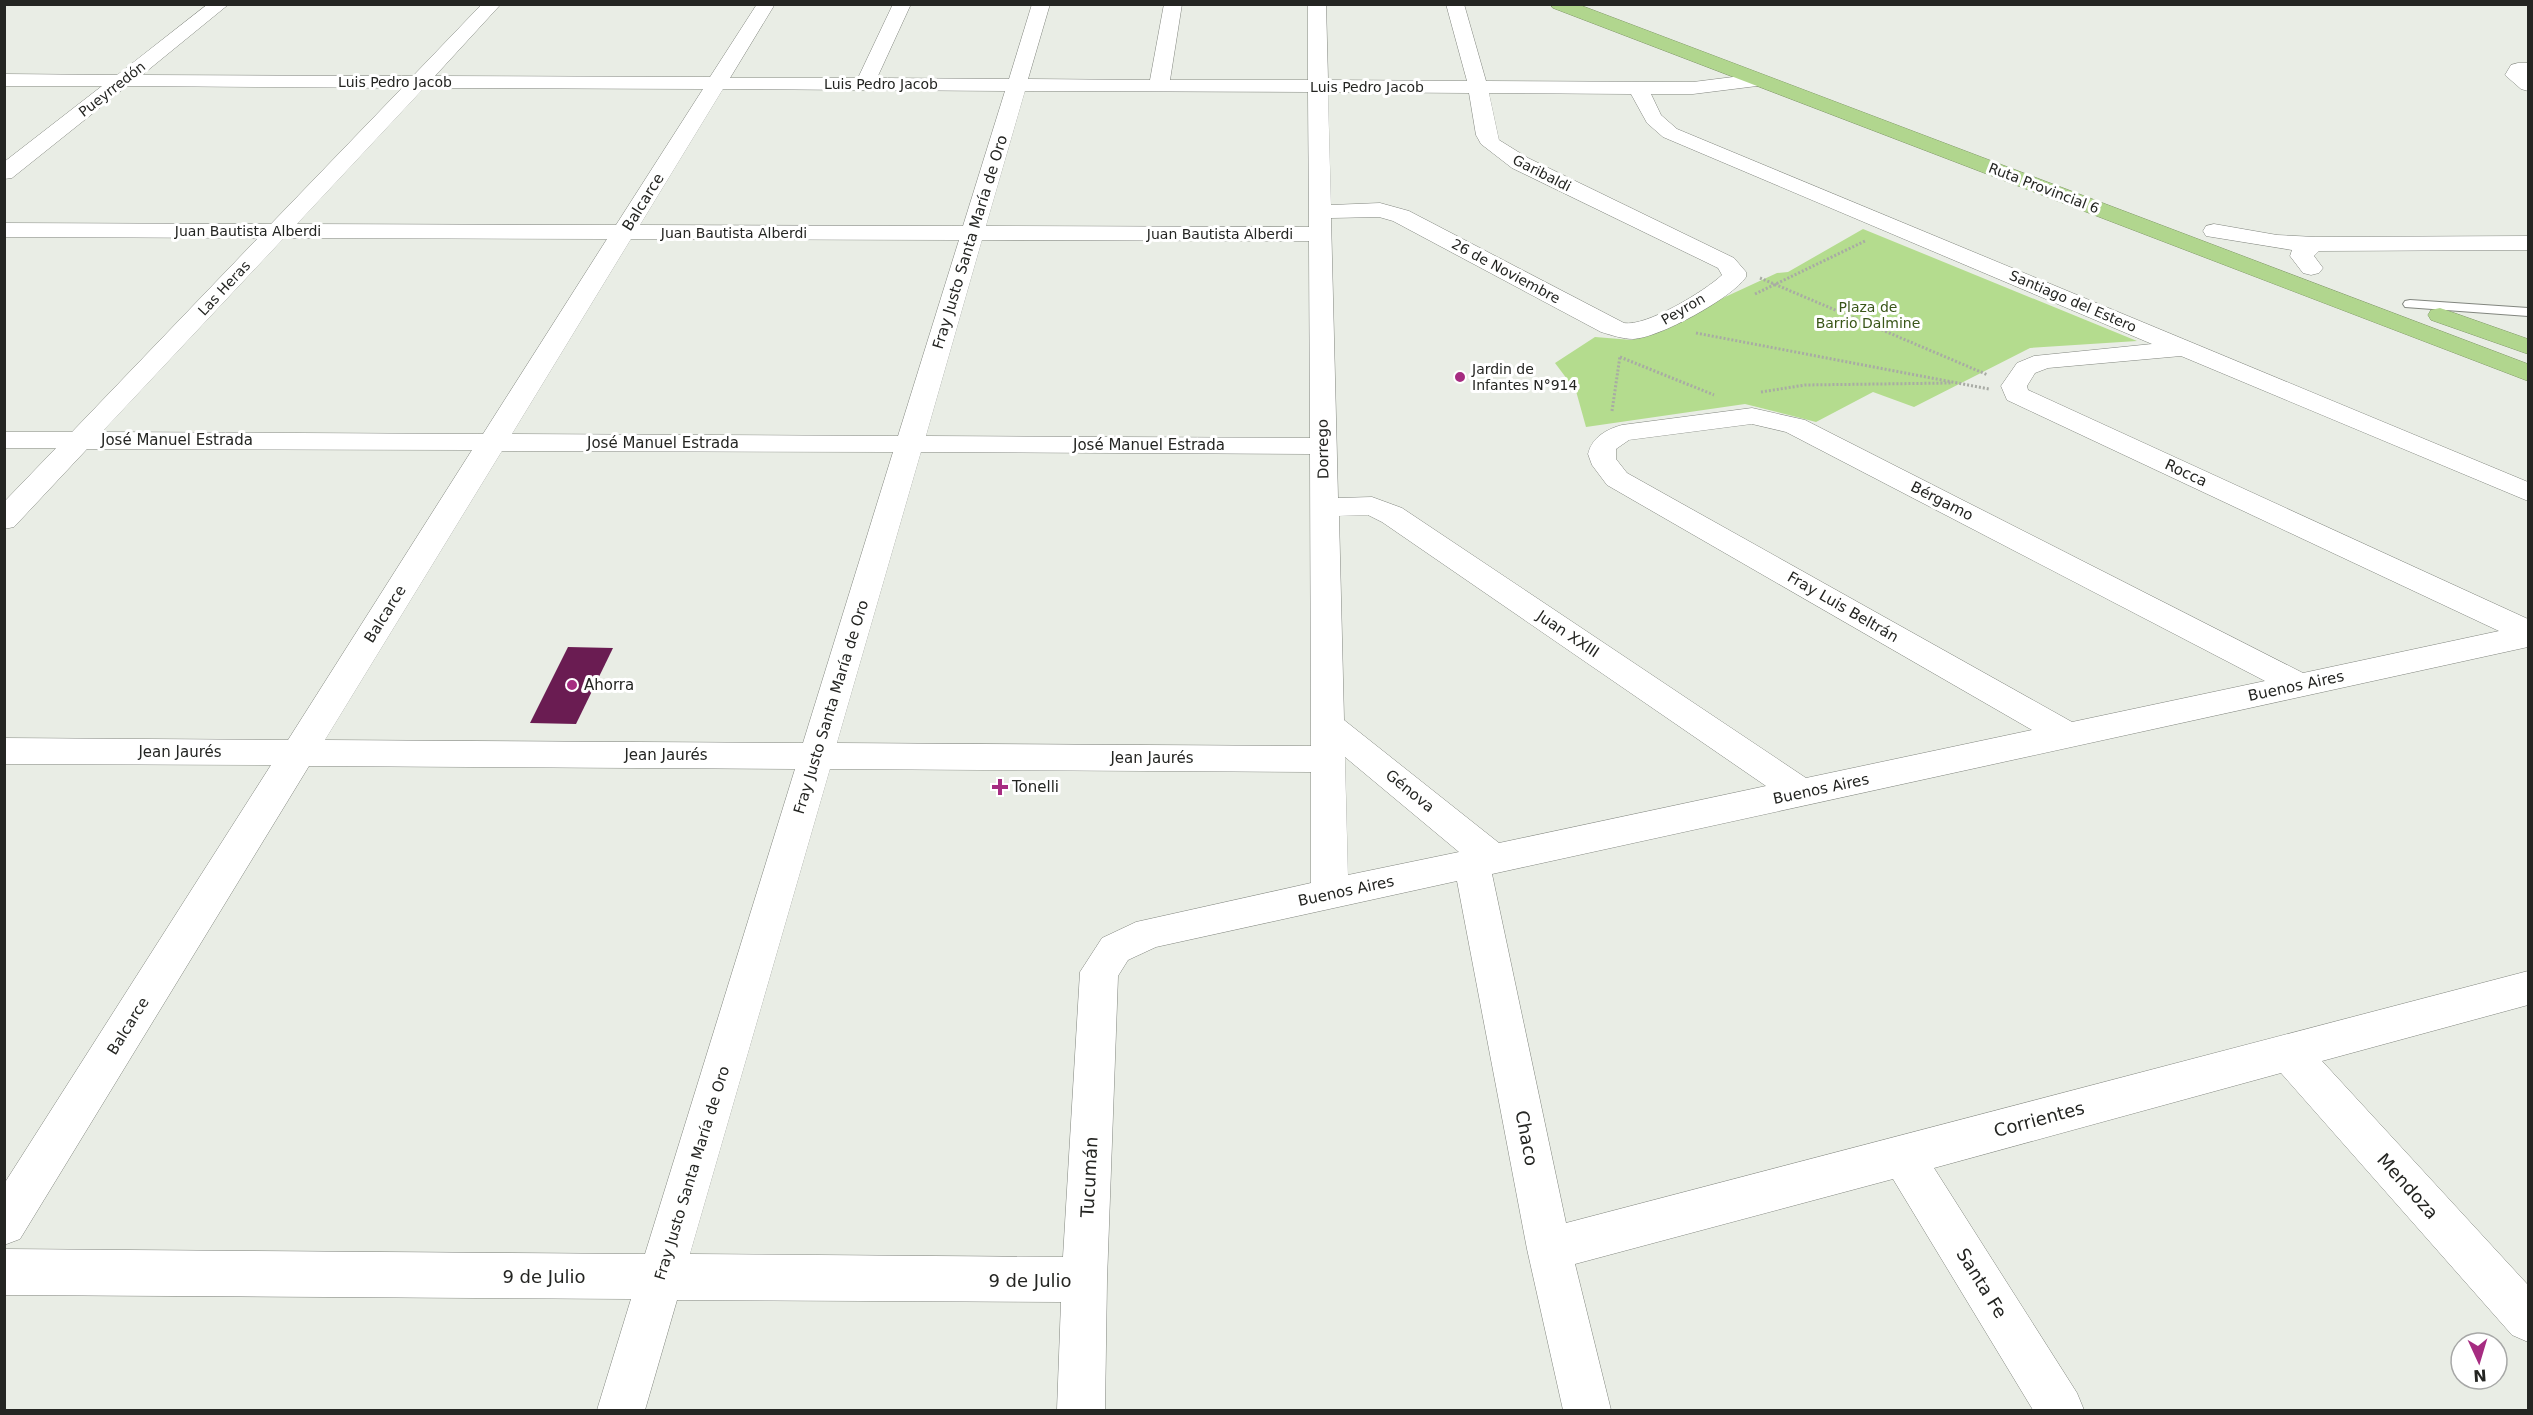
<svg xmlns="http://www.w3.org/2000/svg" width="2533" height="1415" viewBox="0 0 2533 1415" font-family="'DejaVu Sans',sans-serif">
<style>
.green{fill:#b4dc8e}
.building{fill:#6a1c52}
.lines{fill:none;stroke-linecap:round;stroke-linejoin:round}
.lane-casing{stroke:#82867f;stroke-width:2}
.street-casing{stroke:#82867f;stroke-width:1}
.highway-casing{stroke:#809868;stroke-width:1}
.path{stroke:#a8aba4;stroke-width:3;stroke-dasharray:2 2;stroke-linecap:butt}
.lane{fill:#fff;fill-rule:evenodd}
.street{fill:#fff;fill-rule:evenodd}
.highway{fill:#b1d68e;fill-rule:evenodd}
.poi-dot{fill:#a62c81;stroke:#fff;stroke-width:2}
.labels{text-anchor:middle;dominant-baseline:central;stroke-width:6;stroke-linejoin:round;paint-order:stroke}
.far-street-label{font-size:14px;fill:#242522;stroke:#fff}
.far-park-label{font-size:14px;fill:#395518;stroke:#fff}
.far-poi-label{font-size:14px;fill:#242522;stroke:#fff;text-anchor:start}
.street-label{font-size:15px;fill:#242522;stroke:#fff}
.poi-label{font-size:15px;fill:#242522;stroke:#fff;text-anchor:start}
.near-street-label{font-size:18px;fill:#242522;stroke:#fff}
</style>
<rect width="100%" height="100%" fill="#e9ede5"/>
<path class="green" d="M1863 229 2137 341 2030 348 1914 407 1873 392 1816 422 1745 404 1586 427 1576 391 1555 363 1595 337 1632 340 1777 273 1788 272Z"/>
<path class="building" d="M568 647 613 648 576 724 530 723Z"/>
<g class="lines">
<g class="lane-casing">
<path id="lane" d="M2410 300 2528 308V316L2405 307 2403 304 2405 301Z"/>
</g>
<g class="street-casing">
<path id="street" d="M208 4H229L142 75 413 76 482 4H501L435 76 710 77 757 4H775L730 78H858L893 4H911L877 78 1009 79 1032 4H1050L1028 79 1150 80 1164 4H1182L1170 80H1308V4H1326L1328 80 1467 81 1446 4H1464L1486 81 1693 82 1757 74 1764 76 1767 80 1764 84 1757 86 1693 94H1651L1661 115 1677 129 2528 482V501L2181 356 2048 368 2035 373 2027 386 2028 390 2528 619V647L1492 874 1566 1223 2528 971V1005L2322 1061 2528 1285V1342L2512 1335 2281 1073 1934 1168 2077 1393 2084 1410H2033L1893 1179 1575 1264 1611 1410H1563L1527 1249 1457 881 1156 947 1128 960 1118 976 1107 1280 1105 1410H1057L1061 1302 677 1300 645 1410H597L631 1299 4 1295V1249L645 1254 795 769 309 766 20 1239 4 1245V1184L271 765 4 764V738L288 740 472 450 87 449 14 527 4 529V502L56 448H4V432H72L258 238 4 237V223L271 224 402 88 127 86 12 178 4 179V162L102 86H4V74L117 75ZM424 88 703 89 616 225 297 224ZM723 89 1005 91 963 226 640 225ZM1025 91 1308 92 1309 227 986 226ZM1328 92 1469 93 1476 135 1481 144 1512 168 1718 268 1722 275C1705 291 1646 327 1624 323L1409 211 1380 203 1331 205ZM1489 93 1631 94 1647 123 1663 137 2152 344 2034 356 2017 363 2001 386 2007 400 2499 631 2303 673 1805 420 1752 408 1622 425C1607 429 1592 437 1588 454L1592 465 1607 485 2032 730 1806 778 1402 508 1372 497 1338 498 1331 218 1379 217 1393 221 1601 332C1611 335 1623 339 1633 339 1659 338 1732 298 1746 277V272L1734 258 1528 158 1499 140ZM284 238 607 239 483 434 102 432ZM631 239 959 240 898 436 512 434ZM982 240 1309 241 1310 438 926 436ZM1752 424 1786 432 2265 681 2072 722 1627 473 1616 459V449L1629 440ZM502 451 893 452 803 743 325 740ZM921 452 1310 454 1311 746 837 743ZM1368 515 1382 522 1766 786 1499 843 1344 720 1339 516ZM1345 757 1459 852 1348 875ZM830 769 1311 772V883L1136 922 1102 938 1080 972 1063 1257 690 1254Z
M2518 63H2528V91L2521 89 2505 75 2511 65Z
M2214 224 2277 235 2315 237 2528 236V250L2319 251 2314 256 2323 268 2319 273 2311 275 2303 273 2290 256 2292 250 2206 236 2203 231 2206 226Z"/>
</g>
<g class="highway-casing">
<path id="highway" d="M1550 4H1577L2528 364V381L1553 8Z
M2440 308 2528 339V354L2431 320 2428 315 2431 310Z"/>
</g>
<path class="path" d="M1760 278 1988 375
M1755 294 1865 241
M1696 333 1989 389
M1620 357 1714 395
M1761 392 1805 385 1951 383
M1612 411 1620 356"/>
<use href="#lane" class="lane"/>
<use href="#street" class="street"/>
<use href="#highway" class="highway"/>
</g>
<g class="poi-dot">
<circle cx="1460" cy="377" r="6"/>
<circle cx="572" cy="685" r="6"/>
<path d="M997 778h6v6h6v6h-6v6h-6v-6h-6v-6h6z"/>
</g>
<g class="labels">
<g class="far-street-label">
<text x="395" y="82">Luis Pedro Jacob</text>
<text x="881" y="84">Luis Pedro Jacob</text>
<text x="1367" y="87">Luis Pedro Jacob</text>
<text transform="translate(112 89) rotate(-38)">Pueyrredón</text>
<text transform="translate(1542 173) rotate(27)">Garibaldi</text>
<text transform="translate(2044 188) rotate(21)">Ruta Provincial 6</text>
<text x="248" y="231">Juan Bautista Alberdi</text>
<text x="734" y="233">Juan Bautista Alberdi</text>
<text x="1220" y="234">Juan Bautista Alberdi</text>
<text transform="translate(1506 271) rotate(28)">26 de Noviembre</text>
<text transform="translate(224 288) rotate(-47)">Las Heras</text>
<text transform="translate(2073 301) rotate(23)">Santiago del Estero</text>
<text transform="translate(1683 309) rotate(-30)">Peyron</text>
</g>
<g class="far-park-label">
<text x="1868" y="307">Plaza de<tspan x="1868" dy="16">Barrio Dalmine</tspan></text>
</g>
<g class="far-poi-label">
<text x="1472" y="369">Jardin de<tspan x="1472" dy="16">Infantes N°914</tspan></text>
</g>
<g class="street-label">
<text transform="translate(643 202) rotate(-58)">Balcarce</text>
<text transform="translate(970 242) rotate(-73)">Fray Justo Santa María de Oro</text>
<text x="177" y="440">José Manuel Estrada</text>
<text x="663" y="443">José Manuel Estrada</text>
<text x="1149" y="445">José Manuel Estrada</text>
<text transform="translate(1323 449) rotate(-91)">Dorrego</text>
<text transform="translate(2186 473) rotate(25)">Rocca</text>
<text transform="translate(1942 501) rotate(27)">Bérgamo</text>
<text transform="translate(1843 607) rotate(30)">Fray Luis Beltrán</text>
<text transform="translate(385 614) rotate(-58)">Balcarce</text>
<text transform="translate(1568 634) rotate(34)">Juan XXIII</text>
<text transform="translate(2296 686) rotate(-12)">Buenos Aires</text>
<text transform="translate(831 707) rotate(-73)">Fray Justo Santa María de Oro</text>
<text x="180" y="752">Jean Jaurés</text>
<text x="666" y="755">Jean Jaurés</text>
<text x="1152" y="758">Jean Jaurés</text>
<text transform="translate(1821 789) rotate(-12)">Buenos Aires</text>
<text transform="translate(1410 791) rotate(39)">Génova</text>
<text transform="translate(1346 891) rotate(-12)">Buenos Aires</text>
<text transform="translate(128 1026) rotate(-58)">Balcarce</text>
<text transform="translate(692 1173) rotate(-73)">Fray Justo Santa María de Oro</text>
</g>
<g class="poi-label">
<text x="584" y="685">Ahorra</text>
<text x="1012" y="787">Tonelli</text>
</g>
<g class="near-street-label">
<text transform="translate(2039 1119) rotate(-15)">Corrientes</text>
<text transform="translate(1527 1138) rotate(79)">Chaco</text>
<text transform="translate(1089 1177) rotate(-87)">Tucumán</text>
<text transform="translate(2408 1186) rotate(48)">Mendoza</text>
<text x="544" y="1276">9 de Julio</text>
<text x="1030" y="1280">9 de Julio</text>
<text transform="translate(1982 1283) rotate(58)">Santa Fe</text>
</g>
</g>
<rect width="2533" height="1415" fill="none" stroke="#242522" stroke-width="12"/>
<g transform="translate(2479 1361) rotate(176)"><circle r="28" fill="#ffffff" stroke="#a7a8a7" stroke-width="1.5"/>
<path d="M0-4.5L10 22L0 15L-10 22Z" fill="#a62c81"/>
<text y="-9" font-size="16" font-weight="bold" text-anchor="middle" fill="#242522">N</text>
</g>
</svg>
